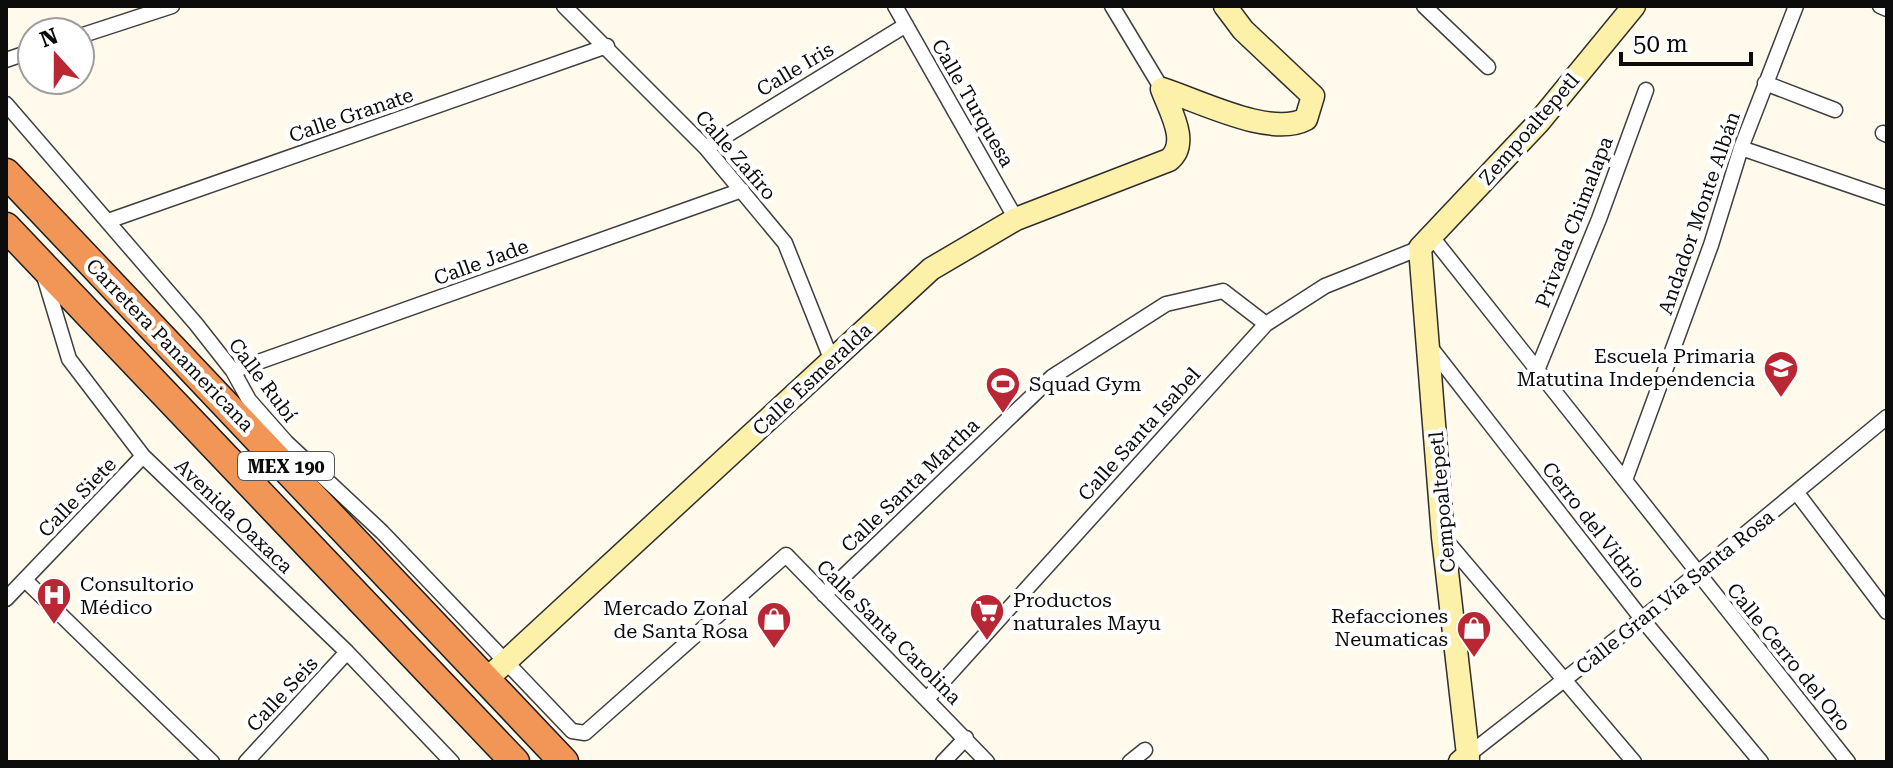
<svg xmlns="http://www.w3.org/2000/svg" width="1893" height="768" viewBox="0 0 1893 768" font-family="'Roboto Serif',serif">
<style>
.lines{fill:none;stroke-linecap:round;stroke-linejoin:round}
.street-casing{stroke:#3f3f3f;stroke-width:17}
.secondary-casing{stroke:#2e2e2e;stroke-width:25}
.highway-casing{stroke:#1d1d1d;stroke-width:31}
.street{stroke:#fff;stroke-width:14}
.secondary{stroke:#fdf0a8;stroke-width:22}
.highway{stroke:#f19657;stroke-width:28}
.labels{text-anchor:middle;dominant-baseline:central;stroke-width:8;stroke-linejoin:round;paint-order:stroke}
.shield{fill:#fff;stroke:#555;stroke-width:2}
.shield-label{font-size:18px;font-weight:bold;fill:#0c0c0c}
.street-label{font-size:20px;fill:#0c0c0c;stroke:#fff}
.poi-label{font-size:20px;fill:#0c0c0c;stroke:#fff;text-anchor:end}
</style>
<rect width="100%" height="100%" fill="#fffaeb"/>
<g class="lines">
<g class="street-casing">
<path id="street" d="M564 6 706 148 785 243 832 361
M895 6 1016 219
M1112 6 1162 89
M1424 6 1488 67
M1880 6 1887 9
M80 36 172 6
M6 60 32 51
M1765 83 1835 110
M6 104 196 324 233 371 249 400 286 442 382 532 572 731 585 733 786 555 987 762
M1883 133 1887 135
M706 148 906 25
M1741 148 1887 198
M108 221 607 46
M1432 237 1848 762
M44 276 69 359 143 456 347 652 452 762
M1431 348 1642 619 1761 762
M1538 368 1599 219 1646 90
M233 371 742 190
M1625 480 1711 245 1741 148 1796 6
M1797 493 1887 612
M1444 538 1634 762
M25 580 212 762
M824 595 1052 377 1166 304 1223 291 1266 324
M6 599 143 456
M927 699 1266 324 1325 286 1420 248
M1472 759 1468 755 1642 619 1887 417
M246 762 347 652
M943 762 966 738
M1130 762 1145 750"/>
</g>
<g class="secondary-casing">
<path id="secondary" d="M1162 89C1200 101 1271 138 1306 119L1313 96 1243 30 1225 6
M488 678 931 269 1016 219 1169 160C1190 143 1170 111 1162 89
M1460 762 1468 755 1443 537 1420 248 1538 123 1634 6"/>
</g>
<g class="highway-casing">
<path id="highway" d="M6 173 564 762
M6 227 515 762"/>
</g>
<use href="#street" class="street"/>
<use href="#secondary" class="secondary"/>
<use href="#highway" class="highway"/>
</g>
<defs>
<g id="school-pin" transform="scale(1.8)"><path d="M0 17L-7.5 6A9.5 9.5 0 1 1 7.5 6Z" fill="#b92735" stroke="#fff"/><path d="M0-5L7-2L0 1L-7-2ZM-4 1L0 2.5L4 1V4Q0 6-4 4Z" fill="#fff"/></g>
<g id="stadium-pin" transform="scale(1.8)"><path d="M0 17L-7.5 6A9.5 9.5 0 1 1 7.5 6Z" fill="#b92735" stroke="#fff"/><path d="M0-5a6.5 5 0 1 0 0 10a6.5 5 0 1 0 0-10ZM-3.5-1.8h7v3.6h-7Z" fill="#fff"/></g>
<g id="hospital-pin" transform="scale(1.8)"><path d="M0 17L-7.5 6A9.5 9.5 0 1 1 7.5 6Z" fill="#b92735" stroke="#fff"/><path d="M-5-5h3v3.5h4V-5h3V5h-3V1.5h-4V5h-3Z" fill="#fff"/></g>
<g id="supermarket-pin" transform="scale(1.8)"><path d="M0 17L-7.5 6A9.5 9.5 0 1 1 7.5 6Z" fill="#b92735" stroke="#fff"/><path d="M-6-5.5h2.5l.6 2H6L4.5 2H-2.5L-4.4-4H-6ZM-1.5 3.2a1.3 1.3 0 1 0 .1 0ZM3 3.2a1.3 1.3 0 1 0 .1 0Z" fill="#fff"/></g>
<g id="shop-pin" transform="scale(1.8)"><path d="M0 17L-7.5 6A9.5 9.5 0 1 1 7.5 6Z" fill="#b92735" stroke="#fff"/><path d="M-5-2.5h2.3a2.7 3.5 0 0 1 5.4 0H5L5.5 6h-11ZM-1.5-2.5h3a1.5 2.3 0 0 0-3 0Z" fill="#fff"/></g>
</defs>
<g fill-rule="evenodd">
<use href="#school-pin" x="1781" y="368"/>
<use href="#stadium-pin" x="1003" y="384"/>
<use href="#hospital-pin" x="54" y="595"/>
<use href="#supermarket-pin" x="987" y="611"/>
<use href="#shop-pin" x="774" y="619"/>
<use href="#shop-pin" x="1474" y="628"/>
</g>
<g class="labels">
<rect class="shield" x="238" y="452" width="96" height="28" rx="6"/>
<g class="shield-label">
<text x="286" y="466">MEX 190</text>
</g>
<g class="street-label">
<text transform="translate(795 69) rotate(-31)">Calle Iris</text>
<text transform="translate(973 103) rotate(60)">Calle Turquesa</text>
<text transform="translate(351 115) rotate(-19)">Calle Granate</text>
<text transform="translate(1529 129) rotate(-49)">Zempoaltepetl</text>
<text transform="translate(736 155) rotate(49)">Calle Zafiro</text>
<text transform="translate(1699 213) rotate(-71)">Andador Monte Albán</text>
<text transform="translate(1574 222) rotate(-69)">Privada Chimalapa</text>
<text transform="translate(481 262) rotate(-20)">Calle Jade</text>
<text transform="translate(170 345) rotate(46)">Carretera Panamericana</text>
<text transform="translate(812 379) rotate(-43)">Calle Esmeralda</text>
<text transform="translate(263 380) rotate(53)">Calle Rubí</text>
<text transform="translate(1139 434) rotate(-48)">Calle Santa Isabel</text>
<text transform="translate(910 485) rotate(-44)">Calle Santa Martha</text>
<text transform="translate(77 497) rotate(-46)">Calle Siete</text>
<text transform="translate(1442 502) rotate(-95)">Cempoaltepetl</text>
<text transform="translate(234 516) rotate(44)">Avenida Oaxaca</text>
<text transform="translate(1594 525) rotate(52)">Cerro del Vidrio</text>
<text transform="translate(1675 592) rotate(-39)">Calle Gran Vía Santa Rosa</text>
<text transform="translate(889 632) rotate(45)">Calle Santa Carolina</text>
<text transform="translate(1789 657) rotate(51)">Calle Cerro del Oro</text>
<text transform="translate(282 694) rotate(-47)">Calle Seis</text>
</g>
<g class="poi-label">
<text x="1755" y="356">Escuela Primaria<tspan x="1755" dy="23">Matutina Independencia</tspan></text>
<text x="1029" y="384" text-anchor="start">Squad Gym</text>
<text x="80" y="584" text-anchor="start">Consultorio<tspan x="80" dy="23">Médico</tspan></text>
<text x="1013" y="600" text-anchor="start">Productos<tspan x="1013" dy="23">naturales Mayu</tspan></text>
<text x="748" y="608">Mercado Zonal<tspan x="748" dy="23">de Santa Rosa</tspan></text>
<text x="1448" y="616">Refacciones<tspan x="1448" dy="23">Neumaticas</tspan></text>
</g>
</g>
<rect width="1893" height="768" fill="none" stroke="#0c0c0c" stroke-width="16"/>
<g transform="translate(56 56) rotate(339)"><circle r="38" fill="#ffffff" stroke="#9e9e9e" stroke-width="2"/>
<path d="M0-6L14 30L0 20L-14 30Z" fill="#b92735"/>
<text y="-12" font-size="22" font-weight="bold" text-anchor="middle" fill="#0c0c0c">N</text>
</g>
<path d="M1621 52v12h130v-12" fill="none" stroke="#0c0c0c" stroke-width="4"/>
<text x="1633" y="52" font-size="24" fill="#0c0c0c" stroke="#ffffff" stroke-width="6" paint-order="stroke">50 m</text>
</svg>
